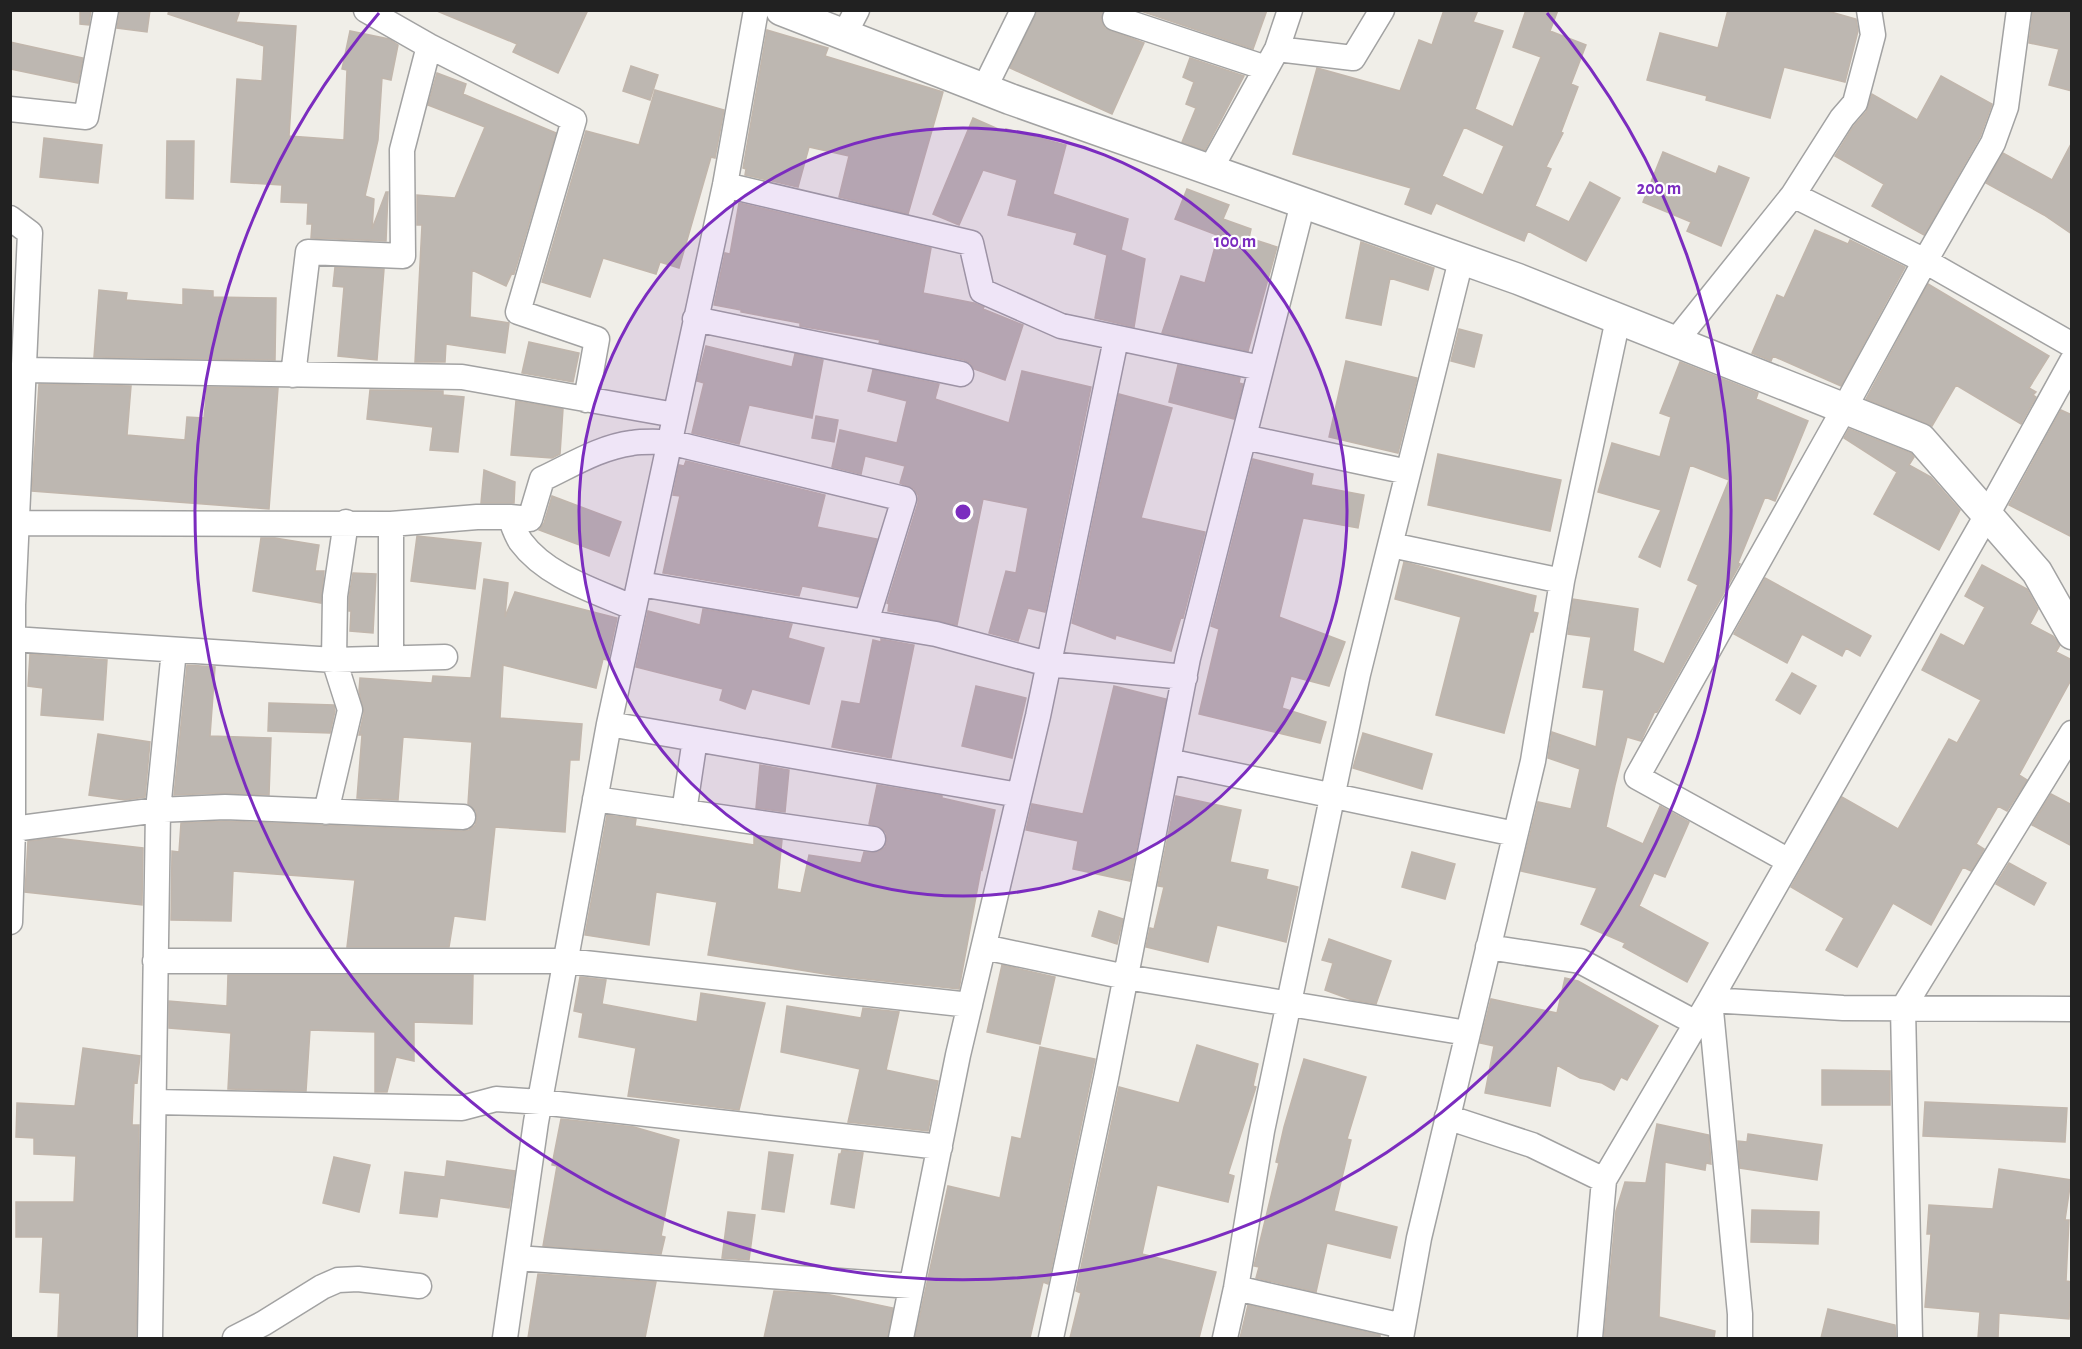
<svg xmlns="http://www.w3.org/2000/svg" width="2082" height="1349" viewBox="0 0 2082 1349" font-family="'Alegreya Sans',sans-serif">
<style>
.building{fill:#bdb7b1;stroke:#c1b6ac;stroke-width:1.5;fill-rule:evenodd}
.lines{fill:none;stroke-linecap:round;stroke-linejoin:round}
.minor-casing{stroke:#a2a2a2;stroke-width:27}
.tertiary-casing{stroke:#a2a2a2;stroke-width:33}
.minor{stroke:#fff;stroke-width:24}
.tertiary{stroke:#fff;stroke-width:30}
.ring{fill:none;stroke:#7b2cbf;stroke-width:3}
.centre{fill:#7b2cbf;stroke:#fff;stroke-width:3}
.ring-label{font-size:18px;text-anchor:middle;font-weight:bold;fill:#7b2cbf;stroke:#fff;stroke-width:4.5;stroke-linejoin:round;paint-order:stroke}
</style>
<rect width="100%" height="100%" fill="#f0eee8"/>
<path class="building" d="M80 10H91L89 25 80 24Z
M120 10H150L147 32 117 28Z
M169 10H240L236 22 296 26 289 136 344 140 347 70 342 69 350 31 389 39 398 45 391 80 382 78 378 140 365 196 374 199 372 229 386 192H388L386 241 311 238 312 224H307L308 203 281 202 282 185 231 182 237 79 262 81 264 46 168 14Z
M588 10 558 73 513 52 517 44 437 11Z
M1037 10H1103L1101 20 1105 28 1144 43 1112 114 1010 68Z
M1138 10H1267L1253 49Z
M1444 10H1478L1473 22 1503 31 1475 109 1513 127 1541 57 1513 47 1526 10H1558L1550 31 1586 45 1571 84 1578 87 1561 132 1563 133 1546 167 1551 169 1535 206 1569 222 1590 182 1620 198 1586 261 1528 231 1524 241 1436 203 1431 214 1405 204 1411 188 1293 154 1317 68 1400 91 1419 40 1432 45ZM1464 127 1504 146 1483 195 1442 176Z
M1728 10H1824L1856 19 1858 31 1845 82 1784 67 1770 118 1706 100 1707 96 1647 80 1660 33 1718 48Z
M2033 10H2072V91L2049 85 2059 49 2029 43Z
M767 30 828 48 825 56 943 92 908 214 839 197 849 156 809 147 798 187 745 175 746 169 743 168Z
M10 42 83 58 78 83 10 69Z
M1190 58 1244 76 1205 150 1182 142 1196 108 1186 104 1194 82 1183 77Z
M631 66 658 75 650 100 623 91Z
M437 73 466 84 463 94 556 133 514 274 512 273 506 286 472 270 470 317 509 323 505 353 446 344 445 362H415L422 225H417V195L455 198 485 127 428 105Z
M1941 76 1992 104 1980 137 1924 235 1872 206 1884 184 1835 156 1853 127 1866 112 1872 94 1917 120Z
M655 90 724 110 715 158 711 157 679 268 660 262 656 274 603 258 590 297 542 282 586 131 639 145Z
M973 118 1005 132 1006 129 1066 145 1053 194 1128 219 1121 250 1145 259 1134 327 1095 318 1107 255 1074 244 1077 233 1008 215 1017 180 983 170 959 225 933 214Z
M44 138 102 145 98 183 40 177Z
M167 141H194L193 199 166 198Z
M2072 142V234L2044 215 1986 183 2003 153 2052 180Z
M1663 152 1716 174 1719 166 1749 178 1721 246 1687 231 1691 222 1643 202Z
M1187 189 1229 205 1223 219 1251 229 1249 238 1277 247 1248 351 1162 333 1181 276 1205 283 1221 225 1217 235 1175 219Z
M739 203 931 248 923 293 974 303 984 307 983 309 1023 325 1005 380 974 369 970 363 964 360 879 343 880 340 800 326V323L741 312V310L714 305 725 253 730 254Z
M1815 230 1848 244 1850 240 1905 267 1841 386 1773 356 1771 361 1752 353 1777 295 1784 298Z
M1361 242 1434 268 1428 290 1390 278 1381 325 1346 318Z
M335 267 384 269 377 360 338 356 344 287 333 286Z
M1928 284 2049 356 2029 388 2036 392 2033 395 2036 397 2021 424 1956 385 1932 426 1866 399Z
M183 289 213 291V297L276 298 275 360 94 357 99 290 127 293 126 300 183 305Z
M1459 329 1482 335 1474 367 1451 361Z
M529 342 579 353 573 382 522 373Z
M706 346 792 367 795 354 823 360 812 418 749 405 739 444 692 433 704 383 697 381Z
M1346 361 1417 378 1398 453 1329 437Z
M1680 362 1758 393 1756 399 1808 421 1775 501 1765 497 1738 563 1740 564 1657 712 1655 711 1641 741 1627 737 1615 785 1606 827 1643 844 1660 806 1689 822 1665 877 1654 873 1639 906 1708 943 1687 982 1623 947 1625 943 1581 924 1597 888 1521 871 1538 802 1571 809 1580 769 1548 758 1552 732 1596 747 1604 690 1583 687 1591 637 1568 634 1573 599 1638 609 1633 651 1664 664 1698 585 1688 580 1729 480 1690 465 1660 567 1639 557 1661 510 1598 492 1612 443 1660 457 1671 417 1660 413Z
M1178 365 1240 378 1239 383 1243 384 1234 419 1169 402Z
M873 370 939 384 935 399 1009 423 1022 371 1091 387 1045 612 1028 608 1018 641 989 633 1006 571 1016 573 1028 508 983 499 957 625 888 611 889 604 887 603 918 503V495L914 489 900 483 905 466 865 456 861 474 832 467 840 430 897 443 907 401 868 391Z
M39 384 131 386 127 435 185 440 187 417 204 418 207 387 278 388 269 509 32 491Z
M370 390 443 391V395L464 397 458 452 430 450 433 427 367 419Z
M1119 394 1172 408 1141 518 1205 532 1183 618 1181 617 1171 651 1116 635 1115 639 1072 623Z
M516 401 563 409 560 454 552 458 511 455Z
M2061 410 2072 415V537L2009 505Z
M816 416 838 420 834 442 812 438Z
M1849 429 1911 453 1914 457 1909 465 1931 477 1960 510 1939 550 1874 514 1897 472 1844 438Z
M1438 454 1561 480 1550 531 1428 505Z
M1253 459 1313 474 1311 485 1364 495 1358 528 1303 518 1279 617 1345 642 1329 686 1291 676 1282 708 1326 722 1320 743 1199 714 1219 629 1211 626Z
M686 461 825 495 817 527 877 539 859 597 802 586 799 596 663 573 680 496 673 495 679 465 684 466Z
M484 470 515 482 514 503H481Z
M552 496 621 522 609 556 539 530 544 523Z
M417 536 481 543 475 589 411 581Z
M261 538H275L319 545 315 571H324L321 603 253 591Z
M1404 562 1536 596 1533 612 1538 613 1533 632H1530L1504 733 1436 715 1461 617 1395 599Z
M1982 565 2027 589 2038 609 2030 624 2053 636 2060 645 2056 652 2072 660V678L2019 775 2027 780 2007 811 1998 806 1976 844 1984 849 1971 871 1963 867 1931 925 1893 903 1857 967 1826 950 1844 918 1791 887 1842 797 1898 829 1949 739 1957 743 1981 700 1922 670 1941 634 1964 646 1985 607 1965 596Z
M353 573 376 574 373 633 350 631 351 611H349V597Z
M1765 578 1871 636 1860 656 1846 648 1842 656 1802 634 1787 663 1734 634Z
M484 579 508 583 505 617 515 592 617 618 608 660 603 659 596 688 503 665 500 718 582 724 579 760H570L565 832 495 827 485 920 454 916 449 947H347L355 880 233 871 231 921 171 920 172 851 179 852 181 823 225 821 462 831 469 830 475 825 477 818 476 811 468 804 472 742 403 737 398 800 357 798 362 735H359L364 713 359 691 360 678 432 683 433 676 471 678Z
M703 609 792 624 788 638 824 648 809 704 752 689 745 709 720 700 723 689 636 667 648 611 700 625Z
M881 639 914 645 891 758 832 747 842 701 860 704 873 640 881 642Z
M30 654 107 660 103 720 41 715 43 688 28 686Z
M187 665 215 667 210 736 271 738 269 795 224 793 174 795Z
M1792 673 1816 686 1800 714 1776 700Z
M976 686 1026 698 1012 758 962 746Z
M1114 686 1166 699 1130 881 1073 869 1078 841 1026 830 1032 804 1083 814Z
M269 703 334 705 335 711 330 733 268 731Z
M1363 733 1432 754 1422 789 1353 768Z
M98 734 150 742 145 797 125 800 89 795Z
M760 765 789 770 785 812 756 808Z
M877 785 942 796V798L995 810 982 870 981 869 959 989 837 976 708 955 717 902 656 892 649 945 585 935 607 815 636 819 635 826 754 845V836L782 840 777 889 801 893 809 855 861 863 864 852H878L885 847 887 840 886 833 881 828 869 824Z
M2051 794 2072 805V846L2032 825Z
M1176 796 1241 810 1230 862 1268 870 1266 879 1298 887 1286 942 1217 925 1208 962 1146 947 1150 928 1154 929 1164 887 1158 886Z
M55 838 143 848 142 905 25 892 28 841Z
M1412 852 1455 864 1445 899 1402 887Z
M2009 863 2046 883 2034 905 1996 884Z
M1099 911 1123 919 1117 944 1092 936Z
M1329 939 1391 961 1376 1004 1352 1000 1325 990 1333 963 1322 960Z
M1002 965 1055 977 1040 1044 987 1032Z
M228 975H473L472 1024 414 1022V1061L396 1057 387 1092H375V1032L310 1030 306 1091 228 1089 231 1033 169 1028V1001L227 1006Z
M580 977 606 980 602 1004 697 1022 701 993 765 1003 739 1110 628 1096 636 1048 579 1037 583 1013 574 1011Z
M1565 978 1578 981 1658 1026 1627 1080 1621 1077 1614 1090 1602 1083 1580 1078 1557 1065 1550 1106 1485 1093 1494 1046 1480 1043 1491 999 1557 1013Z
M787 1006 861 1018 863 1008 899 1012 886 1070 938 1081 928 1131 848 1122 860 1069 781 1052Z
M1197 1045 1258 1064 1253 1086 1256 1087 1228 1174 1234 1176 1228 1202 1157 1185 1142 1254 1216 1272 1199 1338H1070L1081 1293 1076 1291 1119 1087 1179 1103Z
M1040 1047 1095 1059 1048 1284 1043 1282 1030 1338H915L948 1186 1000 1198 1012 1137 1021 1139Z
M83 1048 140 1056 137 1083 134 1082 132 1125H139L136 1338H58L60 1293 40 1292 43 1237H16V1202H74L76 1156 34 1154V1138L16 1137 17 1103 75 1106Z
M1304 1059 1366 1077 1347 1139 1351 1140 1334 1211 1397 1227 1390 1258 1327 1243 1316 1292 1256 1278 1259 1267 1254 1266 1279 1163 1276 1162 1284 1127Z
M1822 1070 1890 1071V1105H1822Z
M1925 1102 2067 1108 2065 1142 1923 1136Z
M561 1119 634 1127 679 1140 661 1236 665 1237 661 1254 543 1246 557 1166 552 1165Z
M1657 1124 1709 1135 1711 1164 1706 1163 1705 1170 1665 1162 1659 1317 1715 1331 1714 1338H1604L1616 1211 1625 1182 1646 1183Z
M1748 1134 1822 1145 1817 1180 1740 1168 1738 1141 1747 1142Z
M842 1150 863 1153 854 1208 831 1204 839 1154H841Z
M769 1152 793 1155 784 1212 762 1209Z
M334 1157 370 1165 359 1212 323 1203Z
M447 1161 515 1171 509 1208 440 1198 437 1217 400 1213 405 1172 445 1177Z
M1999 1169 2071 1180 2065 1220H2069L2066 1281 2072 1282 2069 1319 1999 1313 1998 1338H1978L1980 1312 1925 1307 1931 1234H1927L1929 1205 1993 1209Z
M1752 1210 1819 1212 1818 1244 1751 1242Z
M728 1212 755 1215 749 1260 722 1258Z
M538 1274 656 1282 645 1338H528Z
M774 1291 826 1294 893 1308 887 1338H764Z
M1248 1305 1380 1335V1338H1240Z
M1828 1309 1895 1325 1896 1338H1821Z"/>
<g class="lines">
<g class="minor-casing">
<path id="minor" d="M366 10 429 46 574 120 518 312 597 339 586 400
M1869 10 1873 35 1855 103 1842 118 1793 195 1925 261 2072 345
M1115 18 1266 68
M844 35 857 10
M1277 49 1290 10
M984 89 1023 10
M10 109 86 117 106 10
M1210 170 1277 49 1353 58 1382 10
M725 185 971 243 982 291 1061 326 1261 368
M10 218 30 233 13 605V829L10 922
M695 319 961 374
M1675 342 1793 195
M25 370 462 377 675 415
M293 375 308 252 403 256 402 150 429 46
M1244 437 1408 472
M510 517C513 525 516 535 521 542 547 577 596 591 634 608
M10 523 391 524 477 517H510L530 519 542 479C570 466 600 447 632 443 644 441 657 442 669 442L904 499 866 622
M1391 545 1562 581
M640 584 936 634 1048 664 1185 677
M13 639 334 660 445 657
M391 658V524
M609 724 1019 795
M1168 761 1515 834
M595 799 873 839
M326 812 350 710 334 660 335 596 346 522
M684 812 695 739
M13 829 158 810 225 807 463 817
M1789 861 1637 777 1844 409 1925 261 1993 143 2006 107 2019 10
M984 947 1126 977 1467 1033
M1488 947 1580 961 1696 1023
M155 961H566L970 1005
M154 1102 462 1108 496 1099 540 1102 940 1147
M1447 1117 1532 1145 1604 1180
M517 1258 911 1286
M1236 1288 1403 1326
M150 1338 158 810 174 650
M235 1338 264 1323 322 1287 338 1280 358 1279 419 1286
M505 1338 536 1122 609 724 725 185 756 10
M901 1338 958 1055 1038 716 1116 339
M1051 1338 1106 1078 1188 658 1303 203
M1225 1338 1236 1288 1262 1131 1358 674 1461 260
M1401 1338 1419 1238 1533 761 1562 581 1618 319
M1590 1338 1604 1180 1710 1000 1843 1008 2072 1009
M1740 1338V1314L1710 1000 1987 515 2072 361
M1910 1338 1903 1008 2072 733"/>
</g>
<g class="tertiary-casing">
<path id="tertiary" d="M781 10 1010 99 1518 279 1921 439 2037 572 2072 634"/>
</g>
<use href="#minor" class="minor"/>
<use href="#tertiary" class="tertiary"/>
</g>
<circle cx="963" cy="512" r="384" fill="#7b2cbf" fill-opacity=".12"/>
<g class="ring">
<circle cx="963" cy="512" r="384"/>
<path d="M1547 13A768 768 0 1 1 379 13"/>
</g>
<circle cx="963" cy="512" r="9" class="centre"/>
<g class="ring-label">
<text x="1659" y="194">200 m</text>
<text x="1235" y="247">100 m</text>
</g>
<rect width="2082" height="1349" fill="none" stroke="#212121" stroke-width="24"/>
</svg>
